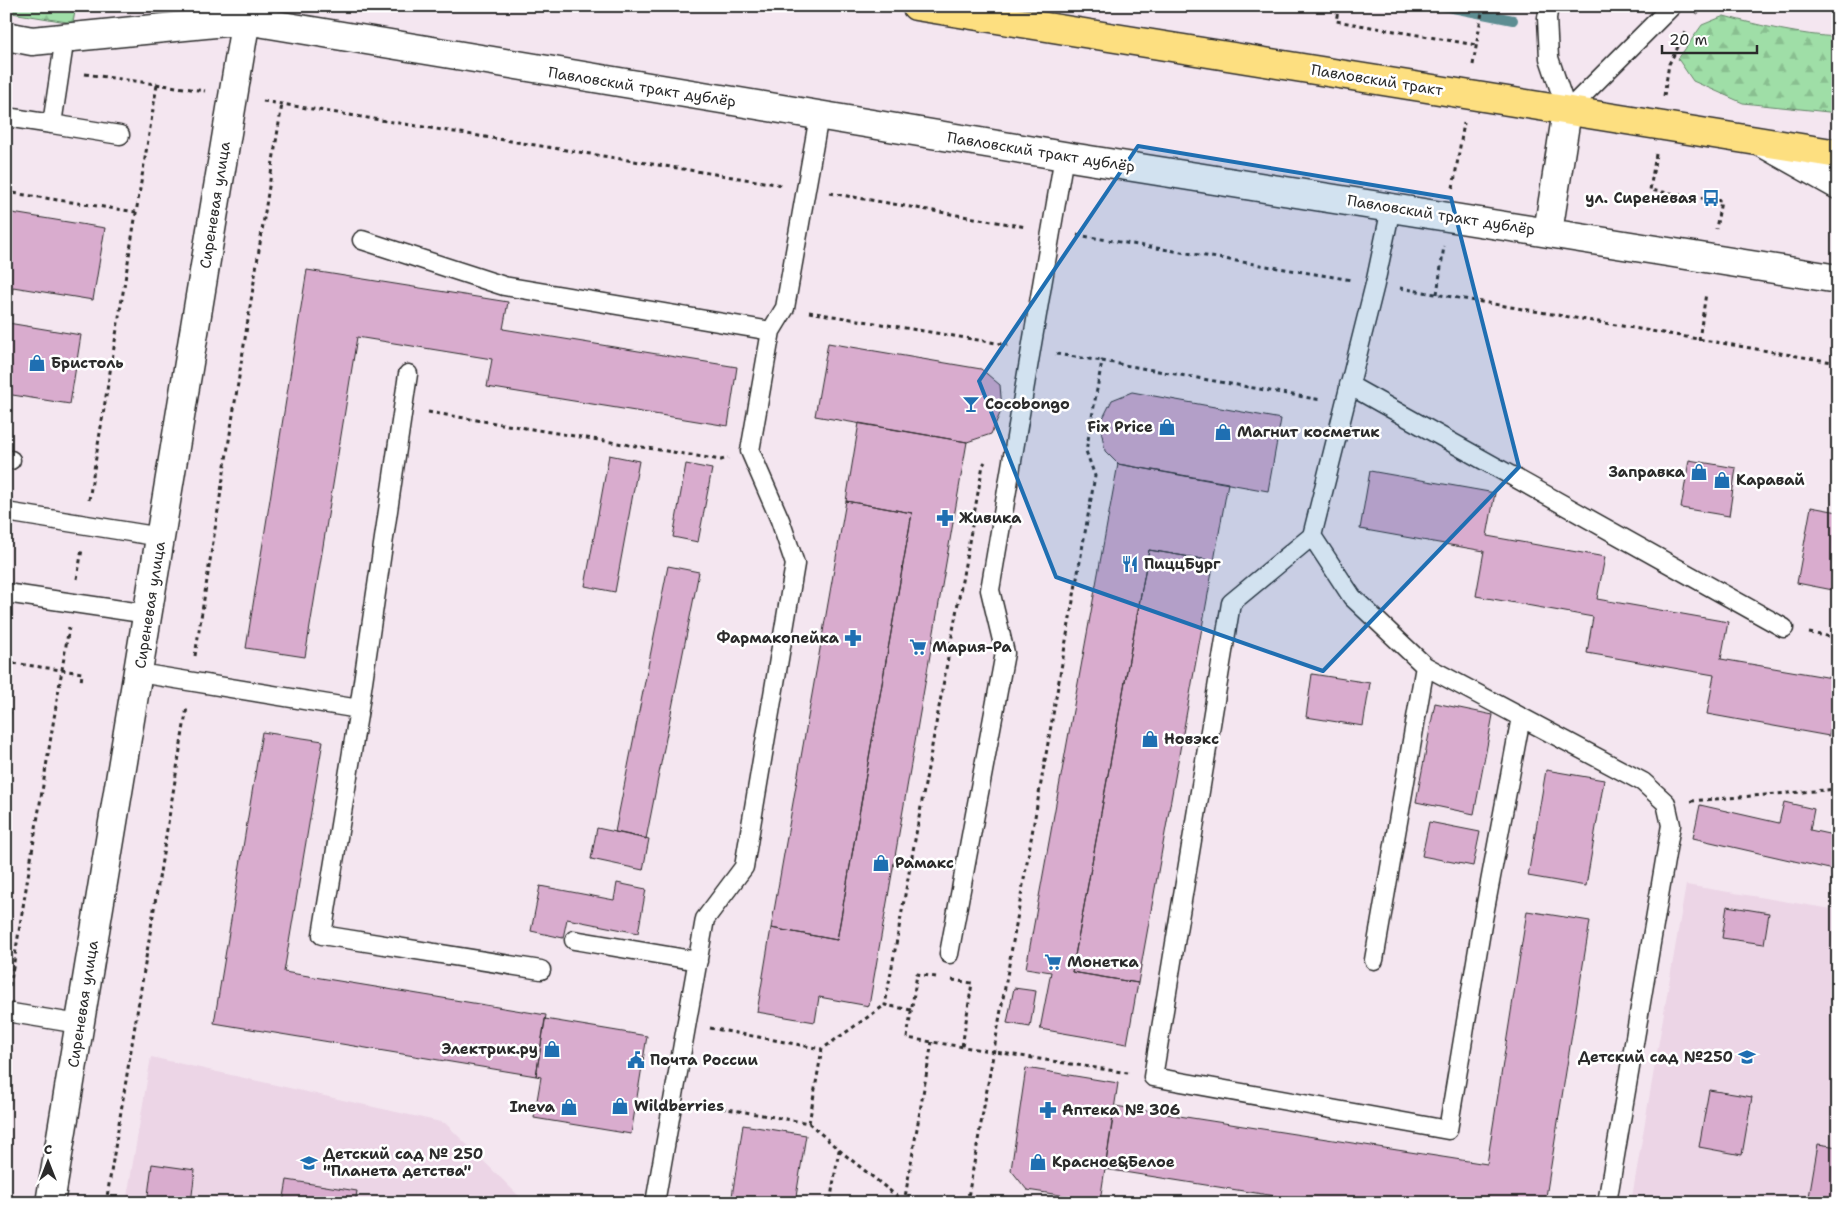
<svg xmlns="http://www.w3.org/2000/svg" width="1844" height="1209" viewBox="0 0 1844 1209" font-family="'Shantell Sans',sans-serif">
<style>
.built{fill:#ecd5e6}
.forest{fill:url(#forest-firs);stroke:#658469}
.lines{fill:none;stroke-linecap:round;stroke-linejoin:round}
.stream{stroke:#5d8d92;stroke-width:10}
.building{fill:#d9acce;stroke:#2b2b2b}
.lane-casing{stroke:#2b2b2b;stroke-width:21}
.street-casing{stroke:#2b2b2b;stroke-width:31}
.primary-casing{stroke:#2b2b2b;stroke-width:31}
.path{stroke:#2b2b2b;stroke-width:3;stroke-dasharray:4 4;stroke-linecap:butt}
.lane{stroke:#fff;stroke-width:18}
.street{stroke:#fff;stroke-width:28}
.primary{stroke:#fddf80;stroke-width:28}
.marked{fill:#1f6fb2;fill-opacity:0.2;stroke:#1f6fb2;stroke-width:4;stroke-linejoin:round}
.labels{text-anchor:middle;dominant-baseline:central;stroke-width:5;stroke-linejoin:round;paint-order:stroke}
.street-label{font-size:15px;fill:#2b2b2b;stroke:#fff}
.poi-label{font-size:15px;font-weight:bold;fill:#2b2b2b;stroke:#fff;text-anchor:start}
</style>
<defs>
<pattern id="forest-firs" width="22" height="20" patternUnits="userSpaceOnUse" patternTransform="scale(1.25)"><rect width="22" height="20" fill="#9fdea7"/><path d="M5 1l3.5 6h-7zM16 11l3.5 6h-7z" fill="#89bf90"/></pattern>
</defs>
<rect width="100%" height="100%" fill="#f4e6f0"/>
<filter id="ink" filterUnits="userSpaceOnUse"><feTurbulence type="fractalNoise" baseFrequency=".02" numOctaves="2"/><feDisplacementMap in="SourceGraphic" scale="10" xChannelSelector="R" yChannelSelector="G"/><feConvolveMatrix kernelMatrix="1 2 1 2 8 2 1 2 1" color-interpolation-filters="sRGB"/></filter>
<g filter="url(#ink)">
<path class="built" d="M1686 885 1838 910V1203H1631Z
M151 1057 445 1123 526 1203H126Z"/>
<path class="forest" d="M6 6H76L73 23 6 12Z
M1724 16C1761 26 1800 35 1838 37V113L1743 103 1693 81 1678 59 1702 25Z"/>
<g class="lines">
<path class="stream" d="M1443 6 1513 20"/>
</g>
<path class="building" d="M6 212 105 228 93 300 13 287 8 323 81 335 70 404 6 394Z
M307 270 508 302 503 329 737 367 728 426 487 387 492 359 357 337 305 657 246 648Z
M828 343 981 369 1000 385 1002 409 991 434 967 442 815 416Z
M1132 392 1281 419 1268 491 1118 464 1105 451 1100 424 1112 400Z
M859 423 967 442 869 1006 819 997 815 1022 757 1012 771 928 837 940 912 513 846 501Z
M609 455 639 461 615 592 585 586Z
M1689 460 1736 468 1729 516 1681 508Z
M686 464 712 469 698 542 673 537Z
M1118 464 1228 483 1214 561 1149 550 1072 972 1138 983 1127 1044 1040 1029 1051 972 1026 968Z
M1370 471 1495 493 1487 536 1605 557 1597 599 1728 622 1721 659 1838 679V690L1829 736 1707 714 1714 675 1587 653 1593 617 1476 596 1484 551 1360 529Z
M846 501 912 513 837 940 771 928Z
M1811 507 1838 512V591L1797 583Z
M1149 550 1214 561 1138 983 1072 972Z
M668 566 699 572 646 839 615 832Z
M1312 674 1370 683 1363 726 1306 717Z
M1435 703 1493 715 1474 814 1416 802Z
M6 711 11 712 6 740Z
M262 732 323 741 284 972 546 1015 536 1076 214 1023Z
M1546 770 1604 780 1586 886 1528 876Z
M1784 802 1814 809 1810 830 1838 836V871L1693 838 1700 805 1779 823Z
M1429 822 1480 832 1473 866 1422 856Z
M597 828 649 839 643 870 591 859Z
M617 883 646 889 638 933 567 919 563 938 531 931 540 886 614 900Z
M1727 906 1769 913 1764 944 1722 938Z
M1527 911 1590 921 1545 1203H1319L1105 1169 1115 1106 1487 1164Z
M1014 988 1036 991 1030 1027 1007 1023Z
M545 1019 647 1036 631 1134 534 1118 541 1077 536 1076Z
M1026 1068 1118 1083 1100 1201 1027 1190 1011 1170Z
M1709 1090 1752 1097 1742 1155 1699 1147Z
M743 1125 806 1135 795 1203H731Z
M1818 1144 1838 1147V1203H1808Z
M152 1164 195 1170 191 1203H147Z
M287 1180 357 1191 355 1203H283Z"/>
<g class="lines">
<g class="lane-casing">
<path id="lane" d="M1549 6 1547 18 1549 58 1567 111 1672 6
M6 117 52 124 65 37
M52 124 120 135
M1391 208 1375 284 1312 536 1352 597 1425 666 1643 782 1666 803 1671 825 1607 1203
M362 240 504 286 771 331
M1349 385 1784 628
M6 460H11
M6 512 161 537
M1312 536 1231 603 1153 1077 1448 1130 1482 925 1521 717
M6 593 148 614
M139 673 359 709 322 935 541 970
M359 709 408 374
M574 940 698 961
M949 954 1005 653 990 590 1064 156
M1374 960 1425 666
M6 1012 79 1024
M655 1203 705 919 744 867 795 564 780 520 750 451 771 331 785 308 819 116"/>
</g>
<g class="street-casing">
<path id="street" d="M6 36 32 41 246 20 1064 156 1838 279
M1763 143 1838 185
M1548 232 1567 111
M50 1203 248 6"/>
</g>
<g class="primary-casing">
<path id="primary" d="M916 6 1838 154"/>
</g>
<path class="path" d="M1339 6 1336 21 1476 45
M1819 6 1838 8
M1697 14 1702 6
M1473 65 1483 6
M85 74 205 91
M1664 96 1669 64 1687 30
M263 101 782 185
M1656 154 1650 190 1721 201 1716 229
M1453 188 1464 123
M6 192 136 212
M830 193 1026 227
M1077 235 1352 280
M1400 288 1838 363
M1437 294 1444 246
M809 312 1008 345
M1699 340 1706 293
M1056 354 1102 361
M428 412 721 460 728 458
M89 500 157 85
M77 579 82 549
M1809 633 1838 638
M195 656 282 104
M6 662 82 673 81 683
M1691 801 1838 789
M936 977 917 974 907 1038 1128 1073
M952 980 972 983 962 1047
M10 986 69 627
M911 1010 885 1005 983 465 985 462
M710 1028 822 1049
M698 1104 809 1123 839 1150 830 1203
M809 1123 822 1049 885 1005
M839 1150 904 1202 907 1203
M106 1203 187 707
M904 1203 932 1042
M967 1203 1095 476 1086 451 1102 361 1321 400"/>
<use href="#lane" class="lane"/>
<use href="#street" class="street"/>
<use href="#primary" class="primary"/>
</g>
</g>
<path class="marked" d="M1138 146 1451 198 1519 467 1323 671 1056 577 979 381Z"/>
<defs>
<g id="bus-bare" transform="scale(1.35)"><path d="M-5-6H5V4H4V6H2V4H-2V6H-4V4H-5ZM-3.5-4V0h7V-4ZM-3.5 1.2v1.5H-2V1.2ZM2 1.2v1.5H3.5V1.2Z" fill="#1f6fb2" stroke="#fff" stroke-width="2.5" paint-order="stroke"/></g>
<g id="shop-bare" transform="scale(1.35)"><path d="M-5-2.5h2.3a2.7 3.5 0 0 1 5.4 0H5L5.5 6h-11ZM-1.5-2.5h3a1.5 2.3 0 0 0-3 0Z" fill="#1f6fb2" stroke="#fff" stroke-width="2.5" paint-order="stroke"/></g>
<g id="bar-bare" transform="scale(1.35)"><path d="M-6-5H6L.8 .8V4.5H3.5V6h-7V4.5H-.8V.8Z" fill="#1f6fb2" stroke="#fff" stroke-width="2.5" paint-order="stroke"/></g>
<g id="pharmacy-bare" transform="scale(1.35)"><path d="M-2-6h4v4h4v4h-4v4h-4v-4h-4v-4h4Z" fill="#1f6fb2" stroke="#fff" stroke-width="2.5" paint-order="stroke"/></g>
<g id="restaurant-bare" transform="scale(1.35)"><path d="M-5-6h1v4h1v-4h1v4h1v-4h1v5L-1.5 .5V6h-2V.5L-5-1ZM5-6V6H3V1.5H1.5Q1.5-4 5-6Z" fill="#1f6fb2" stroke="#fff" stroke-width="2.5" paint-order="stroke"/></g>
<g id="supermarket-bare" transform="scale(1.35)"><path d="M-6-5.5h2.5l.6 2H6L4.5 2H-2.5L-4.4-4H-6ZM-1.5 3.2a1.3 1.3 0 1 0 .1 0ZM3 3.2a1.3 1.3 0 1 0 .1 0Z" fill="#1f6fb2" stroke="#fff" stroke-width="2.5" paint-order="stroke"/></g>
<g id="school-bare" transform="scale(1.35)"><path d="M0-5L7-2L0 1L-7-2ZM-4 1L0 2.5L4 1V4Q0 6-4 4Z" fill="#1f6fb2" stroke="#fff" stroke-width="2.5" paint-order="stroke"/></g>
<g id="civic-bare" transform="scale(1.35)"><path d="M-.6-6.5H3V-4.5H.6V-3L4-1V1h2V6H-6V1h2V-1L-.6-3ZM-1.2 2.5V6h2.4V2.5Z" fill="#1f6fb2" stroke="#fff" stroke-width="2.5" paint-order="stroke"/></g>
</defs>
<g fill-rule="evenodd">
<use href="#bus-bare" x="1711" y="198"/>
<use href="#shop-bare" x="37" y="363"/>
<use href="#bar-bare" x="971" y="404"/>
<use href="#shop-bare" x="1167" y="427"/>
<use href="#shop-bare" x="1223" y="432"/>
<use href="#shop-bare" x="1699" y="472"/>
<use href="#shop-bare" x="1722" y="480"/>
<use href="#pharmacy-bare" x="945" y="518"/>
<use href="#restaurant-bare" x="1130" y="564"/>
<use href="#pharmacy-bare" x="853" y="638"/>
<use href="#supermarket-bare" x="918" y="647"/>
<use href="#shop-bare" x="1150" y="739"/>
<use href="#shop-bare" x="881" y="863"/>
<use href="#supermarket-bare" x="1053" y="962"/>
<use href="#shop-bare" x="552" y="1049"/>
<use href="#school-bare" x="1747" y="1057"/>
<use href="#civic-bare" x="636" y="1060"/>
<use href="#shop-bare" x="620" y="1106"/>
<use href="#shop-bare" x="569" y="1107"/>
<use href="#pharmacy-bare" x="1048" y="1110"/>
<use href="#shop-bare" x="1038" y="1162"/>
<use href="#school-bare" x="309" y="1163"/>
</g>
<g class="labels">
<g class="street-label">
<text transform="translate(1377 80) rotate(9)">Павловский тракт</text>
<text transform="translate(642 87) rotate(9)">Павловский тракт дублёр</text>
<text transform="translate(1041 152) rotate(9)">Павловский тракт дублёр</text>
<text transform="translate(215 205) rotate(-81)">Сиреневая улица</text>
<text transform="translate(1441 215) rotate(9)">Павловский тракт дублёр</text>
<text transform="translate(150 605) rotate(-81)">Сиреневая улица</text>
<text transform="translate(83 1004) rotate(-81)">Сиреневая улица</text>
</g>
<g class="poi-label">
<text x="1697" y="198" text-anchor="end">ул. Сиреневая</text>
<text x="51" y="363">Бристоль</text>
<text x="985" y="404">Cocobongo</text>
<text x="1153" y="427" text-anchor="end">Fix Price</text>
<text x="1237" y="432">Магнит косметик</text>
<text x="1685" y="472" text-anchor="end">Заправка</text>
<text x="1736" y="480">Каравай</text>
<text x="959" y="518">Живика</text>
<text x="1144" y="564">ПиццБург</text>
<text x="839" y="638" text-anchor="end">Фармакопейка</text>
<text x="932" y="647">Мария-Ра</text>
<text x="1164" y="739">Новэкс</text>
<text x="895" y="863">Рамакс</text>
<text x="1067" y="962">Монетка</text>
<text x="538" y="1049" text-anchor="end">Электрик.ру</text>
<text x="1733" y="1057" text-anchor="end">Детский сад №250</text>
<text x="650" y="1060">Почта России</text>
<text x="634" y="1106">Wildberries</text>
<text x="555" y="1107" text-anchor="end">Ineva</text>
<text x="1062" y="1110">Аптека № 306</text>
<text x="323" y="1154">Детский сад № 250<tspan x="323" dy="17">"Планета детства"</tspan></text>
<text x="1052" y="1162">Красное&amp;Белое</text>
</g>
</g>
<rect width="1844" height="1209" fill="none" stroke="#fff" stroke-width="25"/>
<rect x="12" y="12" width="1819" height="1184" fill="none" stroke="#2b2b2b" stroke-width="2" filter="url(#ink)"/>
<g transform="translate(48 1162)" stroke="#ffffff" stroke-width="4" paint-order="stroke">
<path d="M0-4L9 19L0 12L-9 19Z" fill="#2b2b2b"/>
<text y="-8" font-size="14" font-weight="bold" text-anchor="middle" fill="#2b2b2b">С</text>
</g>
<path d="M1662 45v8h95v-8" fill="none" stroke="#2b2b2b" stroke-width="2.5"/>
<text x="1669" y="45" font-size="15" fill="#2b2b2b" stroke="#ffffff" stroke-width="4" paint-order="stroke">20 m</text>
</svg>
